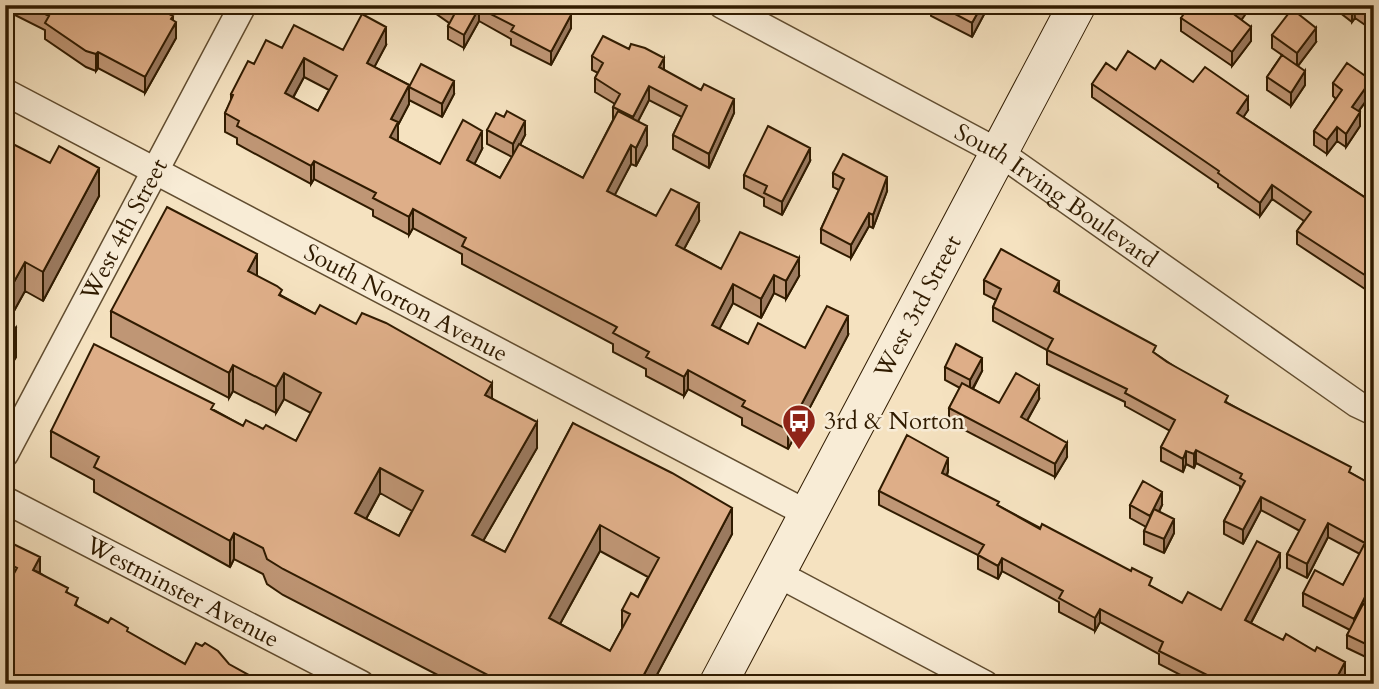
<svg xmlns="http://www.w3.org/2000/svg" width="1379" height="689" viewBox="0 0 1379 689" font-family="Cardo,serif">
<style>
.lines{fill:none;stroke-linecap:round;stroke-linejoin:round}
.street-casing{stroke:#614d30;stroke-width:29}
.secondary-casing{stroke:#301b00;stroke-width:39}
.street{stroke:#f8ecd6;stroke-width:26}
.secondary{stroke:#f8ecd6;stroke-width:37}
.wall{fill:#bf9675;stroke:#301b00;stroke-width:2;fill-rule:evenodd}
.shaded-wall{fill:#9b7a5f;stroke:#301b00;stroke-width:2}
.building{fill:#deae88;stroke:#301b00;stroke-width:2;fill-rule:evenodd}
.labels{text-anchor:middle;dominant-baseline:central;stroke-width:5;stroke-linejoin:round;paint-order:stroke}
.street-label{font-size:24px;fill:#301b00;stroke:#f8ecd6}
.poi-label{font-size:24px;fill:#301b00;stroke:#f8ecd6;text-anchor:start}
</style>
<rect width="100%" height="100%" fill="#f5e2c0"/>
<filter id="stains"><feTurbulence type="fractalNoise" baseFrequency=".00286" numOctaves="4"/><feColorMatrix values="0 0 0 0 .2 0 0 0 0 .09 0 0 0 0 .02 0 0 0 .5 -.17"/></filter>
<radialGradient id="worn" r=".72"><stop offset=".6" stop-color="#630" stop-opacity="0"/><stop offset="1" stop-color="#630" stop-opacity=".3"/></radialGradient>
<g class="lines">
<g class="street-casing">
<g id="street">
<path id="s1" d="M722 5 1000 153 1357 404 1374 412"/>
<path id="s2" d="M5 92 808 514"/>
<path id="s3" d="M5 454 243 5"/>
<path id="s4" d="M5 500 361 684"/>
<path d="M776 573 985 684"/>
</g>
</g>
<g class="secondary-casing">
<g id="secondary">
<path id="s5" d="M718 684 1077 5"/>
</g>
</g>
<use href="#street" class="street"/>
<use href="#secondary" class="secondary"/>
</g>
<path class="wall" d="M5 5H127L134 9 165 12 173 20 176 38 145 93 98 68 96 71 86 67 45 39V30L9 12 5 11Z
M375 5H389L386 11Z
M432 5H553L571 28 551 65 511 45V39L479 21 464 48 448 39V26L449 23 432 11Z
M931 5H989L972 37 931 16Z
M1330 5H1374V31L1355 18 1352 22Z
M1181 18 1241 20 1251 41 1232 66 1181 31Z
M1272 35 1316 42 1298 66 1305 85 1291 106 1267 90V77L1282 55 1272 48Z
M386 45 374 67 409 85 454 94 442 117 409 100V104L398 125 397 141 440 164 482 149 474 164 500 178 512 157 487 144V130L525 135 520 145 583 178 613 120V107L615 104 595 92V78L598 73 592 70V56L664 70 734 113 709 168 673 149V135L682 117 649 100 638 121 647 145 636 166 631 164 614 195 656 216 699 221 684 249 721 269 799 276 786 299 774 293 761 318 733 303 719 329 748 344 805 348 848 335 788 449 742 425V418L688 389 684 396 646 376V369L613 352V344L462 264V254L413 228 409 235 373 216V210L314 179 311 184 237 144V138L225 132V113L231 101V94L254 64 282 48 343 50ZM304 77 329 90 318 111 293 98Z
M1116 70 1193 82 1248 110 1243 117 1366 198 1374 186V295L1297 244V231L1304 221 1272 199 1260 216 1218 187V184L1092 97V84Z
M1333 83 1371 94 1359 111 1360 126 1346 147 1337 141 1327 154 1314 145V131L1336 99 1333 96Z
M5 140 99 196 43 301 25 291 8 322 16 357 5 375Z
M810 161 782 215 764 206V198L744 188V175Z
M833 173 887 191 873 228 869 226 851 258 821 243V229L839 190 833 187Z
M257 276 282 296 315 314 492 398 537 448 483 541 505 552 573 423 732 534 652 684H455L283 595 267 584 263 574 234 559 230 567 94 492V480L51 457V431L214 410 243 426 263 429 296 441 311 413 284 399 276 413 233 391 229 398 111 337V311ZM380 493 412 511 399 536 366 519ZM600 551 648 577 638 597 622 610V629L610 651 560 624Z
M984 280 1059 294 1156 354 1228 403 1374 486V593L1367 606 1374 610V661L1347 648V635L1350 630 1303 606V593L1343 585 1360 554 1328 537 1307 578 1287 568V554L1300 531 1261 510 1243 544 1224 534V521L1240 492V486L1196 463 1194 468 1186 464 1183 472 1161 461V447L1170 431 1125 406V402L1047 364V350L993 321V307L996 300 984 294Z
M945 367 982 371 973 389 999 403 1039 399 1027 421 1067 457 1055 477 949 422V408L960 388 945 380Z
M948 471 947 476 999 506 1182 603 1221 610 1280 567 1251 623 1345 676 1341 684H1198L1159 664V654L1100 622 1095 631 1059 612V602L1002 571 998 579 978 569V555L879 505V491Z
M1130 505H1162L1159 512 1174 533 1164 553 1144 544V531L1146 527 1130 518Z
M5 540 40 573 68 593 78 607 128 633 185 664H229L5 684 10 580 5 577Z"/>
<path class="shaded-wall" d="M160 5H168L158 24V8Z
M982 5H989L972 37V23Z
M1242 5H1252L1235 29V15Z
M1354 5 1355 18 1352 22V8Z
M479 8V21L464 48V35Z
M571 15V28L551 65V52Z
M173 16V28L176 22V38L145 93V77Z
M386 27V45L367 81V63Z
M1251 27V41L1232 66V52Z
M1316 28V42L1297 67V53Z
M98 52V68L96 71V54Z
M304 58V77L285 112V93Z
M664 58V72L659 67Z
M1305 71V85L1291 106V93Z
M1371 80V94L1352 120V107Z
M454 81V94L442 117V104Z
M409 85V104L398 125V140L390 156 391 119Z
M649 86V100L633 131V117Z
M1248 97V110L1237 127V113Z
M734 99V113L709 168V154Z
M1360 112V126L1346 147V134Z
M525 121V135L513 158V144Z
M647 126V145L636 166V148Z
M1337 127V141L1327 154V140Z
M482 131V149L467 179V160Z
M631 145V164L607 210V191Z
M810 148V161L782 215V202Z
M314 161V179L311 184V166Z
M99 168V196L43 301V272Z
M887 177V191L873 228V215Z
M1272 185V199L1260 216V203Z
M699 203V221L676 264V245Z
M413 209V228L409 235V217Z
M869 213V226L851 258V245Z
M257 254V280L248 271Z
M799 258V276L786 299V281Z
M25 262V291L5 327V298Z
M774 275V293L761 318V299Z
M1059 281V295L1054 291Z
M733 284V303L712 343V325Z
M848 316V335L788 449V430Z
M16 328V357L5 375V346Z
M982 358V371L970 393V380Z
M233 365V391L229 398V373Z
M688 370V389L684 396V377Z
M284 373V399L276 413V387Z
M492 383V409L485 395Z
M1039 386V399L1021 431V417Z
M537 422V448L472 560V535Z
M1067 443V457L1055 477V464Z
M1196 450V463L1194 468V454Z
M1186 451V464L1183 472V459Z
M948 458V471L942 487V473Z
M380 468V493L355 539V513Z
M1162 492V505L1150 529V516Z
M1261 497V510L1243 544V530Z
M732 508V534L652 684H639Z
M1174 519V533L1164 553V539Z
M1328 523V537L1307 578V564Z
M600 525V551L549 644V618Z
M234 533V559L230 567V541Z
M1280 553V567L1245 634V620Z
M40 557V573L33 570Z
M1002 558V571L998 579V566Z
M1374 579V593L1354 632V619Z
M1100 609V622L1095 631V618Z
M1345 662V676L1341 684H1335V681Z"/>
<path class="building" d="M28 5H127L134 9 136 5H160L158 8 173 16 171 19 176 22 145 77 98 52 96 54 86 51 45 23 49 16Z
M443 5H553L571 15 551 52 511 31 514 26 479 8 464 35 448 26 455 13Z
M938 5H982L972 23Z
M1190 5H1242L1235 15 1251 27 1232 52 1181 18Z
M1357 5H1374V18Z
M1292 9 1316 28 1297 53 1272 35Z
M362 14 386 27 367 63 409 85 391 119 398 122 390 137 440 164 463 120 482 131 467 160 500 178 519 144 583 178 618 111 647 126 636 148 631 145 607 191 656 216 671 189 699 203 676 245 721 269 740 232 799 258 786 281 774 275 761 299 733 284 712 325 748 344 758 323 805 348 827 306 848 316 788 430 742 406 745 401 688 370 684 377 646 357 649 352 613 333 617 327 462 246 466 238 413 209 409 217 373 198 376 193 314 161 311 166 237 126 239 121 225 113 233 95 231 94 248 61 254 64 266 40 282 48 294 25 343 50ZM304 58 337 76 318 111 285 93Z
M603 36 629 49 631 44 645 48 664 58 659 67 701 90 704 84 734 99 709 154 673 135 687 106 649 86 633 117 613 107 620 94 595 78 603 63 592 56Z
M1128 51 1155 69 1161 60 1193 82 1205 67 1248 97 1237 113 1366 198 1374 186V281L1297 231 1311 212 1272 185 1260 203 1218 173 1219 171 1092 84 1106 63 1116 70Z
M1282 55 1305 71 1291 93 1267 77Z
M1347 63 1371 80 1352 107 1360 112 1346 134 1337 127 1327 140 1314 131 1342 90 1333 83Z
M421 64 454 81 442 104 409 87Z
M507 111 525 121 513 144 487 130 496 113 504 117Z
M768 126 810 148 782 202 764 193 767 186 744 175Z
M5 140 50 163 59 146 99 168 43 272 25 262 5 298Z
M843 154 887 177 873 215 869 213 851 245 821 229 844 179 833 173Z
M167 207 257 254 248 271 277 286 282 290 279 295 315 314 320 305 356 324 362 313 386 323 492 383 485 395 537 422 472 535 505 552 573 423 672 473 732 508 639 684H505L283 569 267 559 263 548 234 533 230 541 94 467 99 457 51 431 94 344 214 404 211 409 243 426 246 420 263 429 266 425 296 441 321 393 284 373 276 387 233 365 229 373 111 311ZM380 468 423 491 399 536 355 513ZM600 525 659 558 638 597 631 593 622 610 630 614 610 651 549 618Z
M1001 249 1059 281 1054 291 1156 346 1153 352 1167 362 1228 396 1225 402 1351 467 1349 472 1374 486V579L1354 619 1303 593 1315 570 1343 585 1365 543 1328 523 1307 564 1287 554 1305 520 1261 497 1243 530 1224 521 1245 481 1240 478 1242 474 1196 450 1194 454 1186 451 1183 459 1161 447 1175 420 1125 393 1127 389 1047 350 1053 339 993 307 1001 289 984 280Z
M5 320 16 328 5 346Z
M956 344 982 358 970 380 945 367Z
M1016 373 1039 386 1021 417 1067 443 1055 464 949 408 962 383 999 403Z
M907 435 948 458 942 473 999 502 997 505 1040 529 1042 524 1131 571 1132 568 1152 578 1149 585 1182 603 1188 592 1221 610 1257 541 1280 553 1245 620 1283 640 1286 634 1315 651 1317 647 1345 662 1335 681 1340 684H1225L1159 651 1163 642 1100 609 1095 618 1059 598 1063 591 1002 558 998 566 978 555 984 545 879 491Z
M1143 481 1162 492 1150 516 1130 505Z
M1154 509 1174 519 1164 539 1144 531Z
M5 540 40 557 33 570 68 588 66 592 78 598 75 605 108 623 111 618 128 628 127 631 185 664 196 643 202 646 205 643 218 651 229 664 265 684H5V590L17 568 5 562Z
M1363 604 1374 610V648L1347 635Z
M792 677 804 684H789Z
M773 679 781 684H771Z"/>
<defs>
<g id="bus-pin" transform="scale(1.75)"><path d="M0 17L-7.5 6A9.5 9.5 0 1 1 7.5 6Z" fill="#8f2418" stroke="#f8ecd6"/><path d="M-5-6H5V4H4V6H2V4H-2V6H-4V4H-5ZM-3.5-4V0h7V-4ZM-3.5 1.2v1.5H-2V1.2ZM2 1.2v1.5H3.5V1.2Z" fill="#fff"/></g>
</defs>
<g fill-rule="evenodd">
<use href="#bus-pin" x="799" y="421"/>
</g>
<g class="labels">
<g class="street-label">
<text stroke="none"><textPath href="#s1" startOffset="385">South Irving Boulevard</textPath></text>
<text stroke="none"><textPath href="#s3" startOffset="254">West 4th Street</textPath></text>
<text stroke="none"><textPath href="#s2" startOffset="453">South Norton Avenue</textPath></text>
<text stroke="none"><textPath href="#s5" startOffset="427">West 3rd Street</textPath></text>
<text stroke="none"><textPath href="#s4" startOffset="200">Westminster Avenue</textPath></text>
</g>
<g class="poi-label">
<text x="824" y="421">3rd &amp; Norton</text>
</g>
</g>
<rect width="1379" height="689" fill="none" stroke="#f5e2c0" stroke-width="28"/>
<rect x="7" y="7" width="1365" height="675" fill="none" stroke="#301b00" stroke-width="3.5"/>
<rect x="14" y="14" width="1351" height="661" fill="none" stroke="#301b00" stroke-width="2"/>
<rect width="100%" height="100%" filter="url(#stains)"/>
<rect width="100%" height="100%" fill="url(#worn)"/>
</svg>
